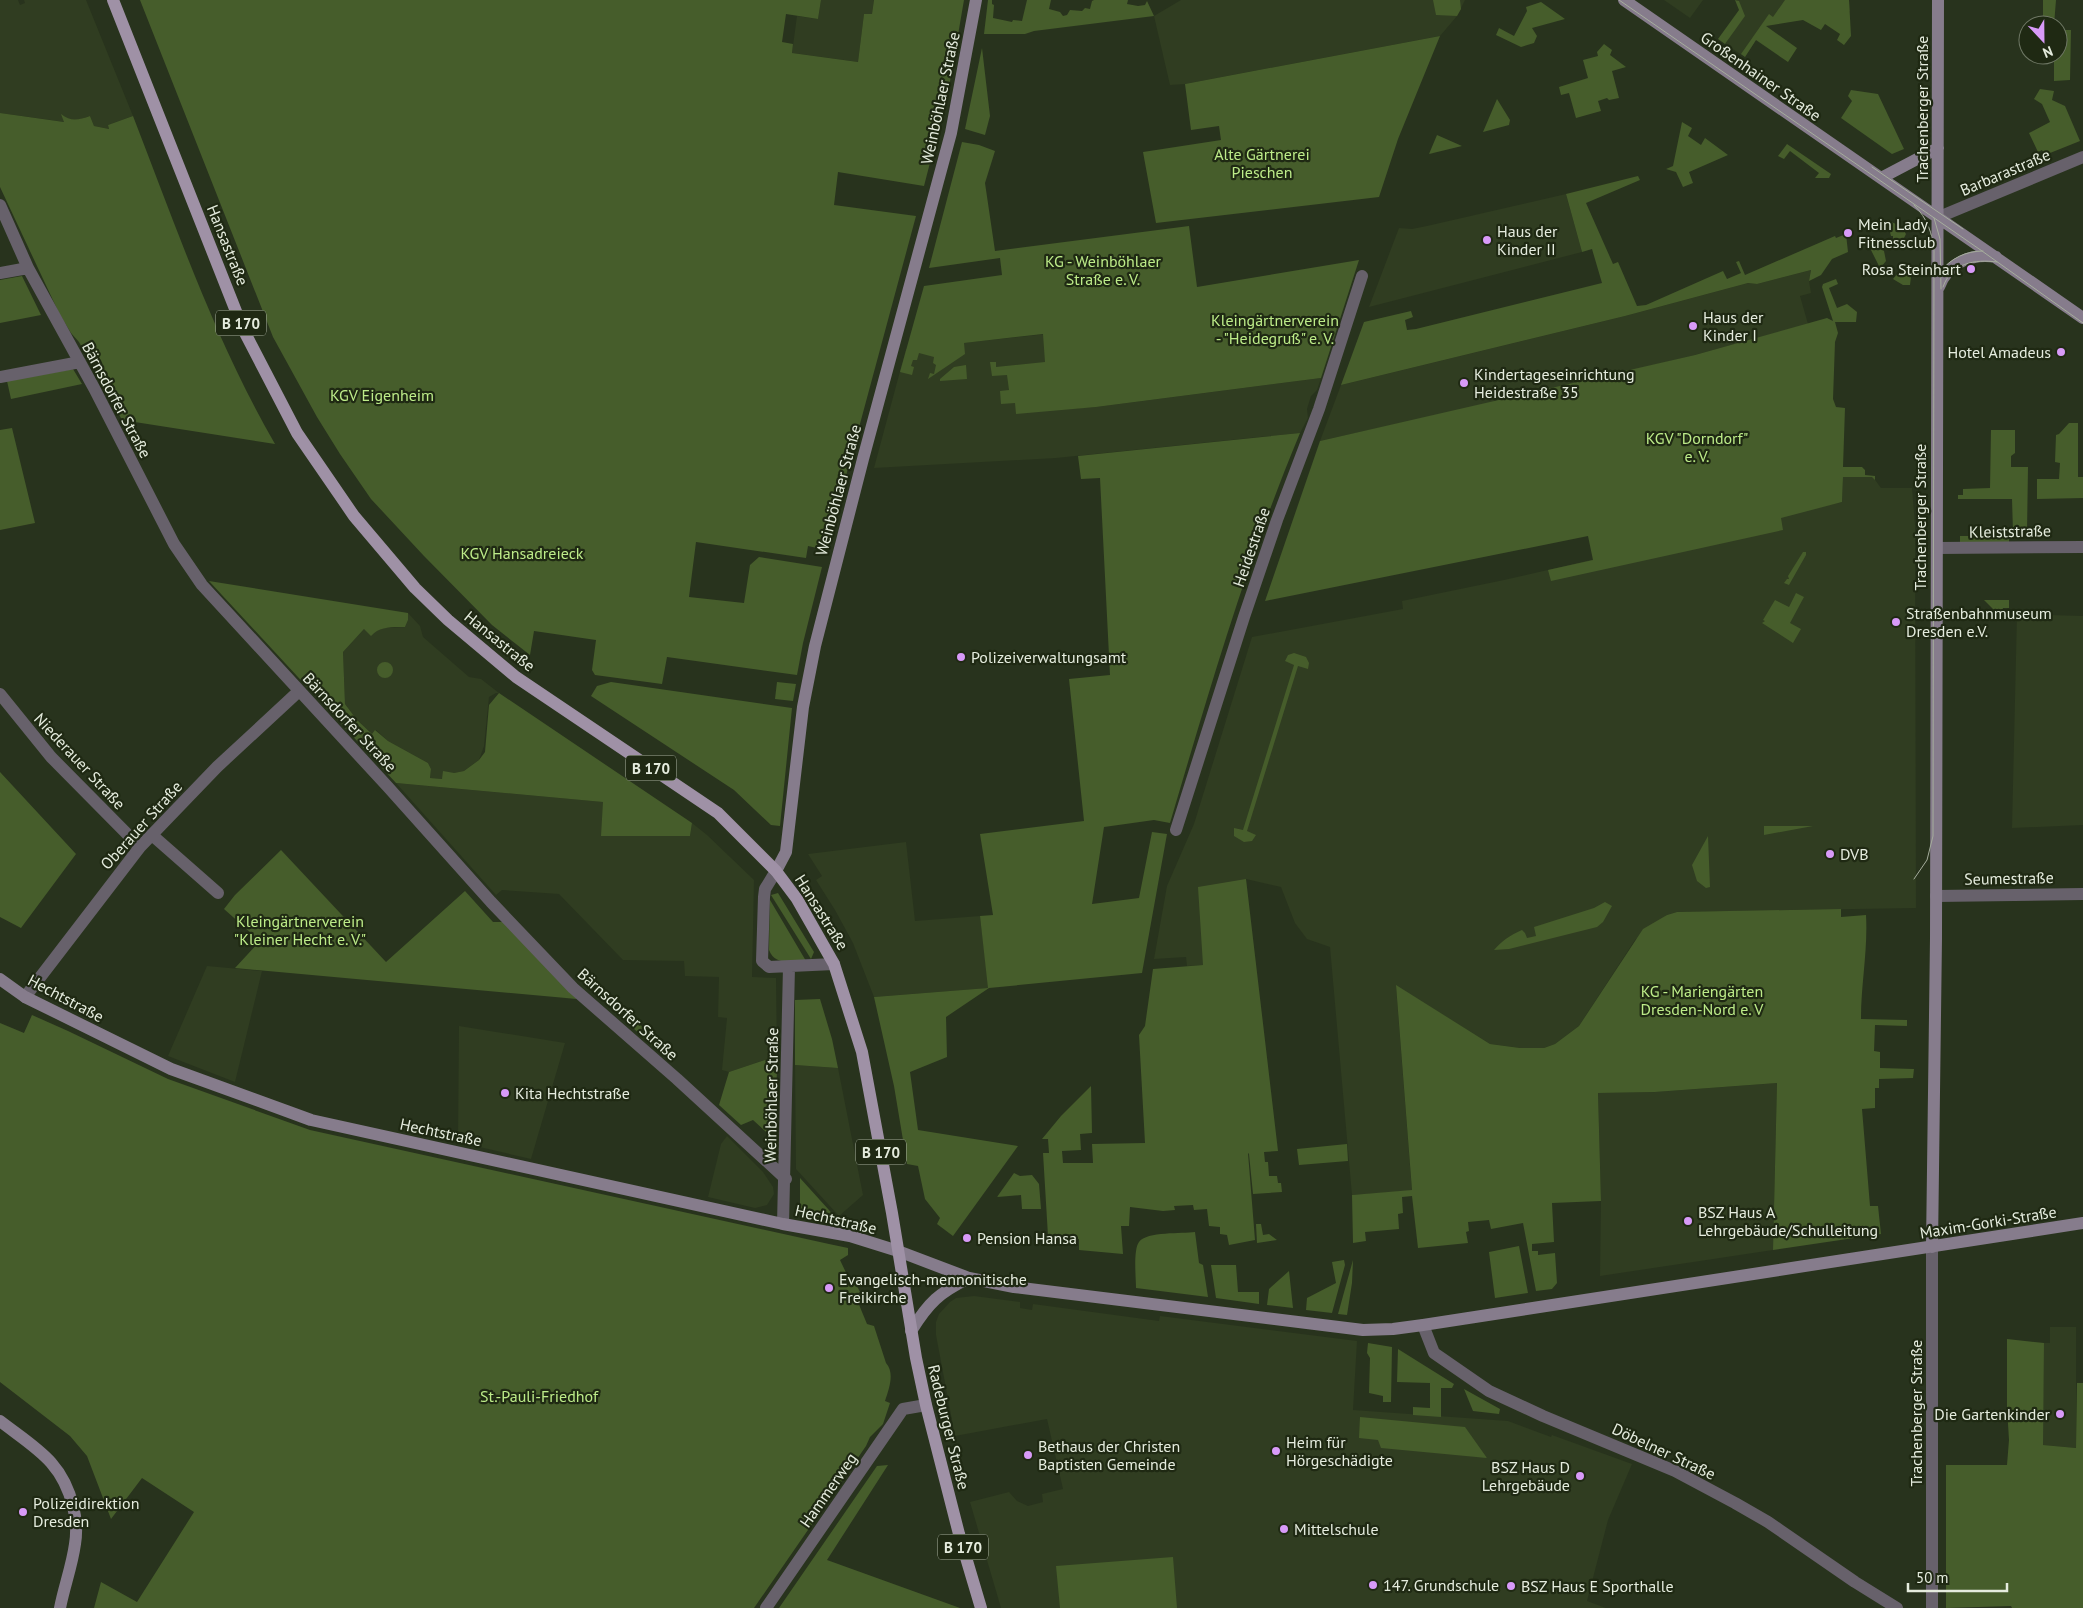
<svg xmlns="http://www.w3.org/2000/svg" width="2083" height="1608" viewBox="0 0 2083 1608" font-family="'PT Sans',sans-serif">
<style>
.built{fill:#303d21}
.green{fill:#465d2b}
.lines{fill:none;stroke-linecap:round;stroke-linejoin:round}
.street{stroke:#67616b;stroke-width:12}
.secondary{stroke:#867c8c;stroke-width:12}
.primary{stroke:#9f91a6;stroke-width:12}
.tram{stroke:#a6ae9d;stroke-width:1}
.poi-dot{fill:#d89af8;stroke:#1f2913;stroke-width:2}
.labels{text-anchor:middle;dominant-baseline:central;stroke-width:4.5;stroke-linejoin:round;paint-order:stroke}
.shield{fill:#1f2913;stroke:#aab2a1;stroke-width:1}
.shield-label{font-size:15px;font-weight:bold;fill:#e5ecde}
.street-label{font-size:16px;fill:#e5ecde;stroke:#1f2913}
.park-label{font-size:16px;fill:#bdec89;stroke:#1f2913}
.poi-label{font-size:16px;fill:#e5ecde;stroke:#1f2913;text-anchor:start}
</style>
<rect width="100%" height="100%" fill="#28331d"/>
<path class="built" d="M0 0H18L20 5 25 3 24 0H86L133 116 108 125 109 129 94 126 90 116 78 120H69L62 115 65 122 0 113Z
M821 0H874L872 15 864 14 858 62 792 53 797 16 818 19Z
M1181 0H1465L1457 16 1440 36 1185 84 1170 85 1154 16Z
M1664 0H1703L1690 18Z
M1737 0H1849L1850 11 1765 26 1745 57 1725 44 1744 16Z
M1566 194 1582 252 1369 307 1399 228 1412 229 1427 226Z
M1811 270 1809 281 1811 293 1800 296 1808 324 1695 355 1588 381 1320 441 1341 385 1625 316 1748 283 1757 284Z
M1047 334 1051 410 1096 407 1321 378 1317 390 1311 396 1307 409 1308 418 1300 433 1056 458 874 468 906 349Z
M1843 477H1873L1881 488H1912L1915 525 1916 908 1677 912 1667 915 1635 940 1579 1026 1555 1044 1544 1048H1520L1490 1044 1396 986 1412 1191 1352 1195 1330 947 1307 939 1295 923 1281 887 1246 879 1203 965 1187 966 1186 957 1154 959 1167 886 1194 824 1252 637 1403 609 1402 601 1504 580 1842 502Z
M408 613 420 626 423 637 469 677 481 679 499 693H496L489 697 484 746 479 760 464 771 454 773 442 779 430 778 431 769 428 763 388 741 376 730 372 734 357 720 345 704 343 652 364 629 376 631 383 628 405 627 408 620Z
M2017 614 2083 616V825L2012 828Z
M396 783 604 802 602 836H690L692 823 707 835 754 880 752 977 776 978 777 1056 729 1072 722 1070 727 1018 718 1017 719 977 685 976 684 961 623 960 559 894 502 890 496 895Z
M906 842 915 921 980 916 989 988 874 997 853 943 835 910 816 880 822 876 808 854Z
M207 966 262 971 235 1082 168 1056Z
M459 1026 565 1043 531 1159 458 1142Z
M795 1065 838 1068 863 1195 839 1216 796 1169Z
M1777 1083 1773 1250 1600 1276 1601 1201 1598 1093 1655 1092Z
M727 1136 763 1172 773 1187 774 1194 767 1205 755 1208 708 1197 721 1144Z
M974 1296 1020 1302V1308L1032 1310 1033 1304 1159 1321 1160 1316 1357 1341 1353 1410 1508 1421 1551 1437 1552 1435 1632 1464 1608 1520 1587 1601 1606 1608H1001L970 1502 1009 1492 1017 1501 1028 1506 1043 1502 1042 1494 1063 1489 1047 1419 955 1436 936 1335V1322L939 1314 950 1302 956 1298Z
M2050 1327H2076V1448L2042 1445 2044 1343H2050Z"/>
<path class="green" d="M140 0H821L818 19 786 14 782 42 793 44 792 53 858 62 864 14H872L874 0H964L948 93 924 186 838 172 834 205 916 216 826 550 808 546 806 558 696 542 689 597 744 603 750 565 759 557 822 567 803 643 797 675 667 657 662 684 595 675 592 670 596 640 534 631 530 655 492 625 424 556 371 499 340 454 317 417 273 337Z
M988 0H992V4L994 5 993 18 1012 22 1013 20 1022 21 1027 0H1051L1049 9 1060 12 1063 16 1067 15 1070 10 1082 11 1085 8 1090 9 1092 1 1094 0H1128L1127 4 1138 6 1145 5 1147 1 1154 16 1034 31 1025 34H984Z
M1433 0H1460L1461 9 1457 16 1436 15Z
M1735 0 1739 1 1745 16 1725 44 1718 39 1739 10Z
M1785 0H1849L1851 36 1844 45 1837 40 1840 34 1825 24 1821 30 1803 20 1766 26 1797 48 1788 62 1756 40 1745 57 1741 54 1769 14 1773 17Z
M2043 0H2056L2054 25H2043Z
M1541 2 1565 19 1532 28 1537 36 1534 43 1521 47 1496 35 1499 28 1514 36 1527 11 1526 7Z
M2058 30H2071L2070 80 2054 81V55H2058Z
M1440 36 1398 139 1379 197 1156 223 1143 152 1221 140 1219 126 1191 130 1185 84Z
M1604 44 1612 50 1610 55 1626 67 1612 71 1619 98 1609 100 1607 98 1598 101 1601 111 1576 118 1569 93 1561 95 1559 87 1588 78 1583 60 1598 56 1597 52Z
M982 48 990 116 985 135 965 129Z
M2040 89 2054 91 2052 100 2065 106 2080 141 2045 155 2042 150 2038 152 2029 133 2050 122 2042 104 2034 99Z
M1851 90 1878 94 1904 149 1892 154 1841 118 1852 101 1848 96Z
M1497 99 1510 120 1509 125 1483 132Z
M0 113 64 122 61 114C71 122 78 120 90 116L94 126 109 129 108 125 133 116C176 227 215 340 275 444L122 420 79 342 71 333 59 313 0 187Z
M1682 122 1692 128 1688 136 1701 145 1705 138 1728 155 1689 172 1693 183 1683 187 1676 172 1666 169 1673 166Z
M1437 135 1462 146 1429 154Z
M962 142 979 145 995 151 985 183 995 251 1189 226 1197 287 1359 260 1321 378 1096 407 1016 414 1015 403 1001 404 1000 391 1009 390 1007 375 992 376 990 362H996V367L1045 362 1043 334 964 343 965 354 928 379 930 373 934 374 936 365 933 363 934 357 919 353 917 360H913L911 366 914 367 912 375 900 372 924 286 1002 275 1000 258 929 268Z
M1787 144 1831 174 1829 178H1815L1819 173 1790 151 1784 159 1778 156Z
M1638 176 1640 180 1586 203 1613 264 1618 262 1637 306 1646 305 1723 271 1727 279 1741 273 1736 262 1739 261 1745 275 1835 236 1836 238 1846 234 1848 252 1832 259 1821 275 1809 281 1811 270 1757 284 1748 283 1625 316 1341 385 1364 322 1411 311 1413 317 1405 320 1407 330 1416 329 1602 283 1592 249 1582 252 1566 194Z
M1887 221C1893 221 1903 228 1906 234L1904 238 1893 242V236H1891Z
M1873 247H1880L1884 251 1886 261 1882 266H1879L1871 250Z
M1909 267 1912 268 1910 285H1903L1893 279 1898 273Z
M22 276 41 315 0 323V280Z
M1836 279 1838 284 1829 288 1837 308 1847 304 1857 312 1856 322H1835L1838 333 1835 342 1833 399 1836 407 1845 408 1843 467H1862L1865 470V475L1875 476V480L1872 477H1843L1842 502 1781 518 1783 530 1551 581 1548 570 1593 560 1588 536 1265 601 1320 441 1695 355 1827 318 1833 321 1822 287 1823 284Z
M966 365 967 379 940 381V379L954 367Z
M73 369 82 384 11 399 7 381Z
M2069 423H2078V477H2083V498L2037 499V479H2059L2060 463 2055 462 2056 435 2059 434Z
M12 428 35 523 0 530V430Z
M1991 430H2015V453L2011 456V467H2028L2027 532H2013L2012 499H1958V495H1963V489L1990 488Z
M1300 433C1247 560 1209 691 1170 823L1154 820 1104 827 1092 904 1139 898 1152 832 1167 834 1142 973 989 988 946 1017 947 1057 910 1072 918 1130 1018 1146 953 1236 937 1224 940 1218 925 1199 918 1166 907 1164 894 1086 874 997 988 988 980 916 993 915 980 834 1084 821 1069 679 1110 675 1100 478 1081 479 1078 456Z
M1960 536H2009V542H1960Z
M1803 552H1806V555L1789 585 1784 583 1787 579H1789L1788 576Z
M209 581 408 613V620L405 627C392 627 380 626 371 636L364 629 343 652 345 704 357 720 372 734 375 730 388 741 428 763 431 769 430 778 442 779 443 771 454 773 464 771 479 760 485 752 489 705 499 693 692 823 690 836H601L603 802 396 783Z
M1796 593 1804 597 1790 623 1801 629 1793 643 1762 623 1765 621 1763 620 1775 600 1789 607Z
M1984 600H2009V608H2003L2004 616H2000Z
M1294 653 1306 657 1309 663 1308 669 1298 666 1247 831 1256 835 1252 841 1244 842 1234 836V828L1243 830 1294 665 1285 661 1288 655Z
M377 670a8 8 0 1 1 16 0a8 8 0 1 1-16 0Z
M611 682 792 708 780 826 771 825 734 790 591 696 597 686Z
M777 682 796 684 793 701 775 699Z
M0 772 76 854 21 928 0 917Z
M1764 826H1813L1764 835Z
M1708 836 1710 887 1706 888 1697 881 1692 865Z
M281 850 386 962 465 891 493 922H505L577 999 235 968 260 941 224 909 235 895Z
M1246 879 1278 1151 1264 1152 1265 1162H1268L1269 1176H1277L1278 1183H1281L1282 1192 1253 1194 1249 1154 1248 1153 1255 1240 1229 1245 1227 1235 1220 1234V1227L1209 1226 1207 1209 1194 1210 1193 1205 1174 1206 1175 1210 1163 1211 1130 1207 1129 1226H1121L1123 1254 1079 1250V1239L1048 1236 1043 1153H1049L1048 1139H1042L1061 1116 1091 1086 1092 1133 1080 1134 1081 1150 1062 1151 1063 1163H1093L1092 1144 1145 1143 1139 1035 1145 1026 1153 969 1203 965 1198 887Z
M778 893 814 952 811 959 771 895Z
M770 900 806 961C791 961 775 966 769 950Z
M1605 902 1612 906 1603 922 1597 927 1509 949 1494 950C1502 941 1510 935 1522 930L1525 933 1527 938 1536 936 1534 927 1594 908Z
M1841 909V917L1866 915C1868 950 1861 984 1861 1019L1907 1020V1026L1875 1025 1874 1051 1880 1052V1068L1914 1069 1913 1078 1879 1079V1088H1875V1108L1862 1109 1870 1206H1878L1881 1234 1773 1250 1777 1083 1655 1092 1598 1093 1601 1201 1552 1203 1554 1242 1532 1244V1251H1538V1255L1555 1253 1557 1283 1552 1289 1536 1291 1523 1223 1491 1229 1489 1220 1468 1222 1469 1231 1466 1232 1468 1243 1418 1248 1412 1196 1402 1197 1403 1213 1398 1214 1399 1229 1365 1232 1366 1241 1353 1243 1352 1195 1412 1190 1396 985 1490 1044 1520 1048H1544L1555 1044 1579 1026 1643 929 1667 915 1677 912Z
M820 999 832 1039 838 1068 795 1065V1000Z
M32 1015 68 1031 168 1079 310 1130 829 1244 848 1248V1255L840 1260 850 1281 854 1280 860 1292 855 1295 867 1324 874 1326 886 1363C895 1373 889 1389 885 1401L890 1403 883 1424 870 1437 866 1446 754 1608H94L101 1582 137 1602 194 1512 142 1478 111 1519 87 1456 70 1436 0 1382V1023L24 1033Z
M636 1020 666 1054 663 1056 632 1027Z
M777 1056 776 1141 753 1120 741 1125 719 1105 729 1072Z
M1347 1144 1348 1161 1299 1165 1297 1149Z
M1014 1173 1020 1176 1032 1175 1039 1184 1041 1209H1022L1021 1195 997 1197Z
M800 1178 838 1220 800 1214Z
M1256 1224H1261L1263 1235 1269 1234 1277 1240 1257 1243Z
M1195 1232 1199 1263 1203 1265 1208 1297 1136 1288C1136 1278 1133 1250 1139 1242 1147 1231 1182 1234 1195 1232Z
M1519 1246 1528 1293 1495 1298 1489 1252Z
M1344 1260 1345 1265 1332 1313 1306 1310 1307 1298 1336 1283 1332 1262Z
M1353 1260 1352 1283 1347 1315 1338 1314Z
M1211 1265H1236L1238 1292H1259V1304L1216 1298Z
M1289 1271 1293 1308 1267 1305 1269 1289Z
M2007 1339 2044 1343 2043 1445 2076 1448 2077 1383H2083V1608H2012L2011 1606 1946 1608V1465H2007L2009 1440 2007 1407Z
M1368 1343 1392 1347 1391 1402H1383V1396L1369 1393 1370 1358 1367 1353Z
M1398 1349 1454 1384 1452 1388H1441V1417L1413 1415V1407L1430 1408V1383L1397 1382Z
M1464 1389 1500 1409 1499 1414 1473 1411Z
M1360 1417 1465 1427 1487 1458 1381 1448 1378 1440 1359 1438Z
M888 1465 827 1560 960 1608H779L877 1466Z
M1173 1557 1177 1608H1060L1056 1566Z"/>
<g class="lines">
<path class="street" d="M0 205 28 268 94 388 174 544 202 585 388 787 491 902 573 988 677 1079 786 1179
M1939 217 2083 157
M0 273 28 268
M0 377 80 362
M1937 548 2083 547
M0 694 51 757 140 847
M1176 830 1244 617 1277 520 1319 409 1362 276
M152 835 218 893
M776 871 765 889 764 897 762 961 769 967 834 964
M1936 896 2083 894
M25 997 140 847 217 767 299 691
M783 1224 789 967
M1932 1247V1608
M1423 1325 1434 1353 1489 1391 1543 1416 1675 1471 1735 1503 1768 1522 1855 1582 1897 1608
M766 1608 903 1409 926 1405"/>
<path class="secondary" d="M1624 0 2083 318
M1881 178 1938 148
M1939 287C1948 263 1971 253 1996 257
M776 871 786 852 803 707 815 646 863 459 951 133 976 0
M0 979 25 997 171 1069 311 1120 783 1224 850 1236 898 1251 969 1278 1014 1287 1363 1330 1393 1329 1423 1325 2083 1223
M1932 1247 1936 938 1938 0
M911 1331C929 1302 939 1293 969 1278
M0 1421C35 1448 62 1461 73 1506 76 1518 77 1532 75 1544 72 1566 64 1587 60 1608"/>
<path class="primary" d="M113 0 243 329 297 433 354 516 415 588 448 620 516 677 718 813 776 871 797 899 834 964 862 1052 892 1213 916 1358 926 1405 959 1534 981 1608"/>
<path class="tram" d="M1619 0 1982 251 2083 323
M1872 167 1963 229
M1934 218 1940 239 1941 289
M1940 272C1951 258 1966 251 1983 251
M1943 287C1951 263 1975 259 1997 262
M1914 879 1927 860 1933 836 1934 251C1932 233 1928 219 1914 205"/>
</g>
<g class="poi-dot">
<circle cx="1848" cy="233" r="5"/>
<circle cx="1487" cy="240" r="5"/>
<circle cx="1971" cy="269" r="5"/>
<circle cx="1693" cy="326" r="5"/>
<circle cx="2061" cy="352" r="5"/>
<circle cx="1464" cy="383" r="5"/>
<circle cx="1896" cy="622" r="5"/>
<circle cx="961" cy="657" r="5"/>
<circle cx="1830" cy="854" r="5"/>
<circle cx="505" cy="1093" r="5"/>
<circle cx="1688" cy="1221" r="5"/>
<circle cx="967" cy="1238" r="5"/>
<circle cx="829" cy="1288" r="5"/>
<circle cx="2060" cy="1414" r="5"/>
<circle cx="1276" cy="1451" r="5"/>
<circle cx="1028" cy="1455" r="5"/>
<circle cx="1580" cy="1476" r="5"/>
<circle cx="23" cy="1512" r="5"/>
<circle cx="1284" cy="1529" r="5"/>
<circle cx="1373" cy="1585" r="5"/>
<circle cx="1511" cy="1586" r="5"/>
</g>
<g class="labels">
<g class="shield">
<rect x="216" y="310.5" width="50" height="25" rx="4"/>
<rect x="626" y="755.5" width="50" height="25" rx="4"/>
<rect x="856" y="1139.5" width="50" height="25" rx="4"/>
<rect x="938" y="1534.5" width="50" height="25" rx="4"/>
</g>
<g class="shield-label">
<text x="241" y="323">B 170</text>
<text x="651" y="768">B 170</text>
<text x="881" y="1152">B 170</text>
<text x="963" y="1547">B 170</text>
</g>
<g class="street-label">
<text transform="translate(1761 76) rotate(35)">Großenhainer Straße</text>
<text transform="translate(940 98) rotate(-78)">Weinböhlaer Straße</text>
<text transform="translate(1922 109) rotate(-90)">Trachenberger Straße</text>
<text transform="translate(2005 172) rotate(-23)">Barbarastraße</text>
<text transform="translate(228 245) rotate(68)">Hansastraße</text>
<text transform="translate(117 400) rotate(62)">Bärnsdorfer Straße</text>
<text transform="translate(838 490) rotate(-75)">Weinböhlaer Straße</text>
<text transform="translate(1920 517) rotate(-90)">Trachenberger Straße</text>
<text transform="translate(2010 531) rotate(-1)">Kleiststraße</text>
<text transform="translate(1251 547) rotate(-71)">Heidestraße</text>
<text transform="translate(500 641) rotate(39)">Hansastraße</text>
<text transform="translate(350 722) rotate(47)">Bärnsdorfer Straße</text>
<text transform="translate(80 761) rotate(47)">Niederauer Straße</text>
<text transform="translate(141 825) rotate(-48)">Oberauer Straße</text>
<text transform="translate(2009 878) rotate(-1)">Seumestraße</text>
<text transform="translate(822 912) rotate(58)">Hansastraße</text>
<text transform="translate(66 998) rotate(28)">Hechtstraße</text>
<text transform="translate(628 1014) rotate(42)">Bärnsdorfer Straße</text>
<text transform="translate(771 1095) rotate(-89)">Weinböhlaer Straße</text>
<text transform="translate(441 1132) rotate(12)">Hechtstraße</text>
<text transform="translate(836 1219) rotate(13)">Hechtstraße</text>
<text transform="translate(1988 1222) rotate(-9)">Maxim-Gorki-Straße</text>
<text transform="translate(1916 1413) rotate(-90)">Trachenberger Straße</text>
<text transform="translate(949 1427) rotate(76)">Radeburger Straße</text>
<text transform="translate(1664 1451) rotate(25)">Döbelner Straße</text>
<text transform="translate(828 1490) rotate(-55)">Hammerweg</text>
</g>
<g class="park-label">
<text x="1262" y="154">Alte Gärtnerei<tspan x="1262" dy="18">Pieschen</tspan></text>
<text x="1103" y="261">KG - Weinböhlaer<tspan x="1103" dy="18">Straße e. V.</tspan></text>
<text x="1275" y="320">Kleingärtnerverein<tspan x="1275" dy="18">- "Heidegruß" e. V.</tspan></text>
<text x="382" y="395">KGV Eigenheim</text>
<text x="1697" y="438">KGV "Dorndorf"<tspan x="1697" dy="18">e. V.</tspan></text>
<text x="522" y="553">KGV Hansadreieck</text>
<text x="300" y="921">Kleingärtnerverein<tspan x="300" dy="18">"Kleiner Hecht e. V."</tspan></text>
<text x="1702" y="991">KG - Mariengärten<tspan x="1702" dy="18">Dresden-Nord e. V</tspan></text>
<text x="539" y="1396">St.-Pauli-Friedhof</text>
</g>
<g class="poi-label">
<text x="1858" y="224">Mein Lady<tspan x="1858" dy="18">Fitnessclub</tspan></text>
<text x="1497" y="231">Haus der<tspan x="1497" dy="18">Kinder II</tspan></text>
<text x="1961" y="269" text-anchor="end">Rosa Steinhart</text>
<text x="1703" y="317">Haus der<tspan x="1703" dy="18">Kinder I</tspan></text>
<text x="2051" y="352" text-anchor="end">Hotel Amadeus</text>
<text x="1474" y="374">Kindertageseinrichtung<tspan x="1474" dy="18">Heidestraße 35</tspan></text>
<text x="1906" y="613">Straßenbahnmuseum<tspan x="1906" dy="18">Dresden e.V.</tspan></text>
<text x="971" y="657">Polizeiverwaltungsamt</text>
<text x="1840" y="854">DVB</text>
<text x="515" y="1093">Kita Hechtstraße</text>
<text x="1698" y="1212">BSZ Haus A<tspan x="1698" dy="18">Lehrgebäude/Schulleitung</tspan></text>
<text x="977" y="1238">Pension Hansa</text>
<text x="839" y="1279">Evangelisch-mennonitische<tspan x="839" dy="18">Freikirche</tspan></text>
<text x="2050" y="1414" text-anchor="end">Die Gartenkinder</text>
<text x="1286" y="1442">Heim für<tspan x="1286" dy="18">Hörgeschädigte</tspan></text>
<text x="1038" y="1446">Bethaus der Christen<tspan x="1038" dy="18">Baptisten Gemeinde</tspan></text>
<text x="1570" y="1467" text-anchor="end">BSZ Haus D<tspan x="1570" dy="18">Lehrgebäude</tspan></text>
<text x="33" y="1503">Polizeidirektion<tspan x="33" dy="18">Dresden</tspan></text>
<text x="1294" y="1529">Mittelschule</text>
<text x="1383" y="1585">147. Grundschule</text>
<text x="1521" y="1586">BSZ Haus E Sporthalle</text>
</g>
</g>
<g transform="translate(2043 40) rotate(158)"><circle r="24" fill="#1f2913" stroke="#6e7764"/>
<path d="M0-4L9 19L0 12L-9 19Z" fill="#d89af8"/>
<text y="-8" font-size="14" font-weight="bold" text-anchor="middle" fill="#e5ecde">N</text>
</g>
<path d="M1908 1583v8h99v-8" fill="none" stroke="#e5ecde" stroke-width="2.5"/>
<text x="1916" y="1583" font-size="15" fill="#e5ecde" stroke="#1f2913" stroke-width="4" paint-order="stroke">50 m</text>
</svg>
